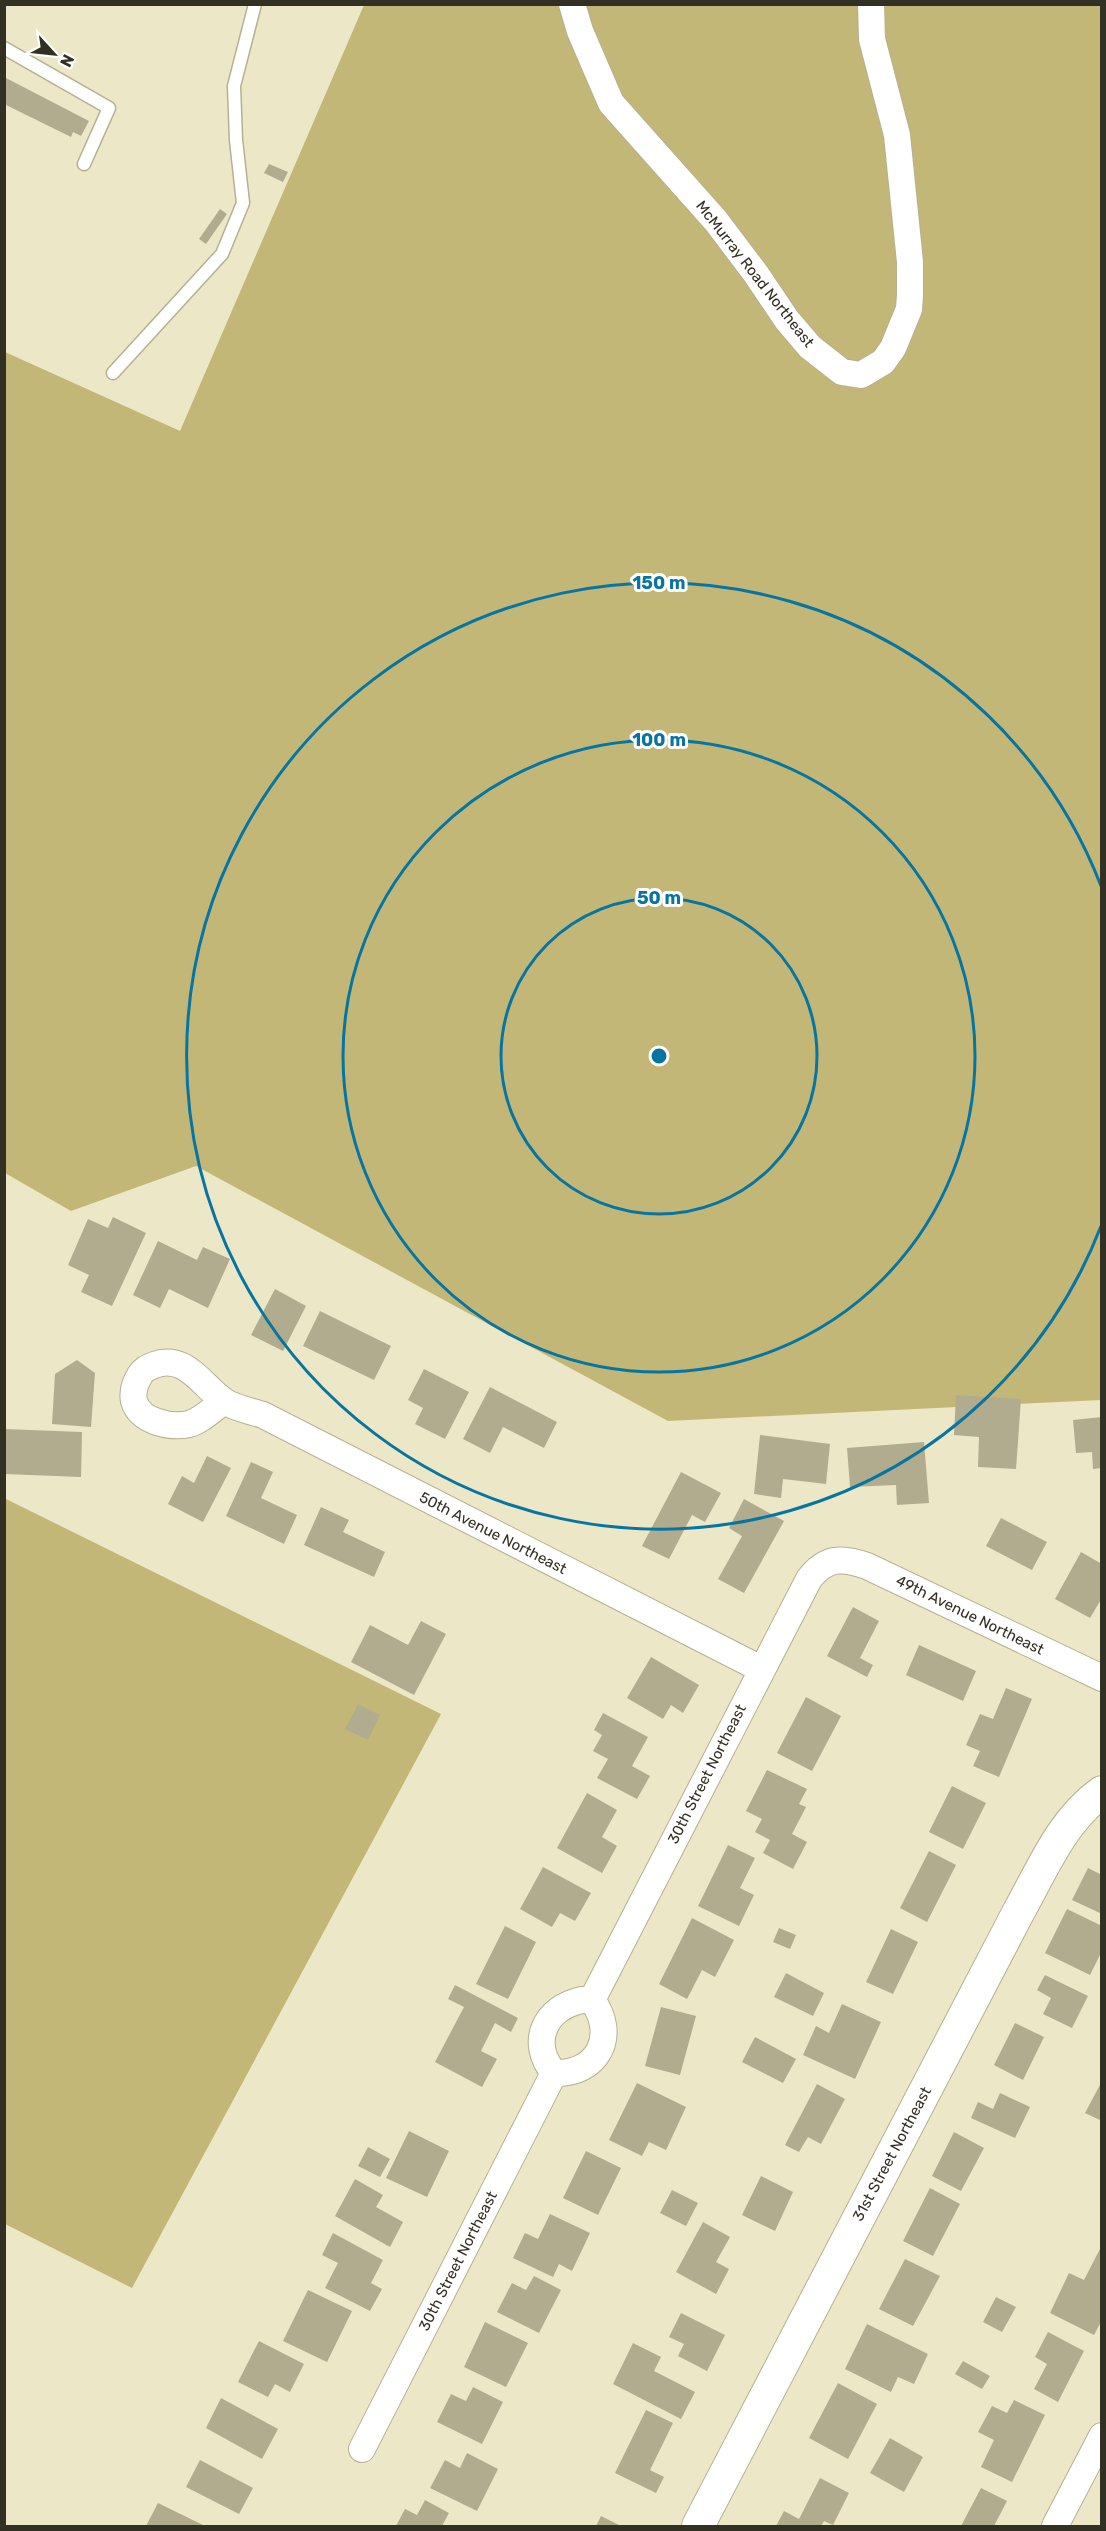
<svg xmlns="http://www.w3.org/2000/svg" width="1106" height="2531" viewBox="0 0 1106 2531" font-family="Rubik,sans-serif">
<style>
.forest{fill:#c3b778}
.building{fill:#b2ac8e}
.lines{fill:none;stroke-linecap:round;stroke-linejoin:round}
.service-casing{stroke:#b5b092;stroke-width:15}
.minor-casing{stroke:#b5b092;stroke-width:28}
.tertiary-casing{stroke:#b5b092;stroke-width:34}
.service{stroke:#fff;stroke-width:12}
.minor{stroke:#fff;stroke-width:26}
.tertiary{stroke:#fff;stroke-width:32}
.ring{fill:none;stroke:#0775a0;stroke-width:3}
.labels{text-anchor:middle;dominant-baseline:central;stroke-width:6;stroke-linejoin:round;paint-order:stroke}
.street-label{font-size:15px;fill:#322f23;stroke:#fff}
.centre{fill:#0775a0;stroke:#fff;stroke-width:3}
.ring-label{font-size:18px;text-anchor:middle;font-weight:bold;fill:#0775a0;stroke:#fff;stroke-width:6;stroke-linejoin:round;paint-order:stroke}
</style>
<rect width="100%" height="100%" fill="#ece7c7"/>
<path class="forest" d="M364 5H1101V1400L668 1421 196 1166 71 1211 5 1173V352L180 431Z
M4 1498 441 1714 132 2288 5 2224Z"/>
<path class="building" d="M4 77 89 121 81 136 73 132 71 137 4 104Z
M269 164 288 172 283 182 264 173Z
M220 209 227 214 206 244 199 239Z
M113 1217 146 1233 112 1306 81 1292 89 1275 68 1265 88 1219 108 1228Z
M158 1241 197 1260 203 1247 230 1259 208 1308 169 1289 160 1308 133 1295Z
M275 1289 306 1306 283 1351 251 1335Z
M320 1311 391 1346 374 1380 303 1346Z
M77 1360 95 1373 91 1427 52 1424 55 1374Z
M424 1369 469 1392 445 1439 415 1424 423 1408 408 1400Z
M490 1387 557 1422 544 1448 503 1427 490 1453 463 1439Z
M956 1395 1021 1399 1016 1469 978 1467 979 1437 954 1435Z
M1102 1417V1468L1093 1469 1092 1452 1076 1453 1073 1420Z
M4 1429 82 1432 81 1477 4 1474Z
M760 1435 830 1444 826 1484 783 1479 781 1498 754 1494Z
M924 1442 929 1503 897 1505 896 1485 850 1487 847 1448Z
M207 1456 231 1468 203 1522 168 1504 182 1476 194 1483Z
M251 1462 273 1472 261 1498 297 1515 284 1544 226 1516Z
M681 1472 721 1493 705 1522 692 1515 669 1559 642 1546Z
M744 1499 784 1521 744 1593 718 1579 742 1536 729 1528Z
M321 1507 349 1520 343 1532 385 1552 374 1577 304 1545Z
M1001 1518 1047 1542 1032 1570 986 1546Z
M1081 1552 1102 1564V1598L1090 1618 1055 1599Z
M853 1607 879 1621 860 1658 873 1665 867 1677 827 1656Z
M421 1621 446 1634 414 1695 351 1662 370 1625 408 1645Z
M919 1645 976 1671 963 1701 906 1675Z
M651 1657 699 1685 683 1713 671 1705 663 1719 627 1698Z
M1006 1688 1032 1699 999 1777 973 1766 980 1751 966 1745 980 1714 993 1719Z
M806 1697 841 1716 812 1771 777 1753Z
M358 1704 380 1715 368 1740 345 1729Z
M603 1713 648 1737 632 1766 650 1776 637 1799 597 1778 608 1759 593 1751 602 1735 594 1730Z
M767 1770 807 1789 799 1804 806 1807 792 1834 807 1842 793 1869 763 1853 770 1840 755 1832 762 1819 746 1811Z
M952 1786 986 1803 963 1849 929 1832Z
M587 1793 617 1810 602 1837 617 1846 602 1873 557 1848Z
M728 1845 755 1858 740 1888 754 1895 739 1926 698 1906Z
M929 1851 956 1865 927 1922 900 1908Z
M543 1867 591 1893 575 1921 560 1913 552 1927 520 1909Z
M1088 1868 1102 1875V1914L1072 1900Z
M1067 1909 1102 1926V1951L1090 1975 1045 1953Z
M692 1918 734 1940 715 1977 702 1970 687 1999 659 1984Z
M505 1926 536 1942 508 1999 476 1984Z
M779 1928 796 1935 790 1949 773 1942Z
M891 1929 918 1942 893 1994 866 1982Z
M786 1973 824 1993 813 2016 774 1997Z
M1045 1975 1088 1996 1072 2028 1043 2014 1051 1998 1037 1990Z
M455 1985 518 2018 511 2032 495 2023 481 2051 497 2059 482 2087 435 2062 464 2007 448 1999Z
M842 2004 881 2022 855 2079 803 2055 816 2026 829 2033Z
M661 2007 696 2016 680 2075 645 2066Z
M1015 2023 1044 2037 1023 2080 994 2065Z
M755 2037 796 2059 783 2083 742 2062Z
M1102 2081V2121L1085 2113Z
M637 2083 686 2107 666 2150 649 2142 642 2156 609 2140Z
M817 2084 845 2099 821 2144 808 2137 799 2152 785 2145Z
M1000 2093 1030 2107 1015 2138 971 2118 978 2102 993 2109Z
M409 2131 449 2151 427 2197 386 2178Z
M954 2132 984 2148 961 2191 932 2176Z
M368 2147 390 2159 380 2177 358 2166Z
M586 2151 621 2168 598 2215 563 2198Z
M761 2176 793 2192 775 2231 742 2215Z
M355 2179 383 2195 376 2207 403 2222 390 2247 335 2216Z
M930 2188 960 2204 933 2256 903 2241Z
M672 2190 698 2203 686 2226 660 2213Z
M550 2214 590 2233 572 2271 559 2264 553 2277 513 2258 525 2233 538 2239Z
M703 2222 730 2237 716 2262 729 2269 716 2294 676 2272Z
M333 2233 383 2260 371 2283 382 2289 370 2311 325 2288 338 2263 322 2255Z
M1102 2245V2320L1094 2335 1050 2313 1069 2273 1084 2280Z
M905 2259 940 2276 913 2326 879 2309Z
M534 2276 561 2290 539 2333 497 2312 512 2283 526 2290Z
M308 2290 352 2311 327 2362 283 2341Z
M996 2297 1016 2307 1002 2332 983 2322Z
M681 2313 725 2335 707 2371 678 2356 684 2344 669 2337Z
M485 2322 528 2343 506 2387 464 2367Z
M867 2324 928 2354 914 2384 898 2377 891 2392 845 2369Z
M1048 2332 1084 2351 1058 2402 1034 2389 1047 2364 1035 2357Z
M259 2341 304 2364 290 2392 275 2384 268 2397 238 2382Z
M633 2343 661 2357 654 2371 695 2392 681 2419 613 2384Z
M963 2361 990 2376 982 2389 955 2374Z
M838 2383 877 2404 848 2459 809 2438Z
M473 2387 503 2402 482 2444 437 2422 451 2394 466 2401Z
M221 2398 278 2429 262 2459 206 2428Z
M1014 2400 1045 2415 1012 2482 981 2467 994 2440 978 2432 992 2406 1007 2413Z
M646 2410 673 2423 650 2470 664 2477 656 2493 615 2473Z
M890 2438 923 2457 904 2492 870 2473Z
M467 2453 498 2469 477 2511 430 2488 445 2460 460 2468Z
M200 2460 253 2488 239 2514 186 2487Z
M820 2478 849 2493 833 2525 824 2521 821 2526H776L784 2511 799 2519Z
M981 2488 1007 2501 994 2526H961Z
M425 2500 449 2513 442 2526H396L405 2509 417 2515Z
M158 2503 205 2526H146Z
M601 2516 621 2526H596Z"/>
<g class="lines">
<g class="service-casing">
<path id="service" d="M4 48 109 108 84 164
M113 373 222 254 243 203 236 140 234 86 255 4"/>
</g>
<g class="minor-casing">
<path id="minor" d="M572 4 580 31 611 103 716 221 756 274 787 320 810 347 842 372 861 375 883 362 893 348 909 309 910 295V262L897 135 872 39 871 4
M224 1401C214 1408 201 1421 189 1424 171 1428 140 1422 134 1401 132 1391 135 1383 140 1375 144 1369 147 1368 154 1365 186 1353 202 1386 224 1401 234 1408 251 1411 263 1415L761 1669
M582 2000H592C618 2035 598 2075 554 2073 529 2043 544 2008 582 2000Z
M592 2000 809 1579C826 1557 842 1557 867 1566L1102 1678
M362 2449 554 2073
M1055 2526 1102 2436"/>
</g>
<g class="tertiary-casing">
<path id="tertiary" d="M698 2526 1019 1911C1042 1870 1062 1820 1102 1792"/>
</g>
<use href="#service" class="service"/>
<use href="#minor" class="minor"/>
<use href="#tertiary" class="tertiary"/>
</g>
<g class="ring">
<circle cx="659" cy="1056" r="158"/>
<circle cx="659" cy="1056" r="316"/>
<path d="M1101 1226A473 473 0 1 1 1101 886"/>
</g>
<g class="labels">
<g class="street-label">
<text transform="translate(755 274) rotate(52)">McMurray Road Northeast</text>
<text transform="translate(493 1533) rotate(27)">50th Avenue Northeast</text>
<text transform="translate(970 1615) rotate(26)">49th Avenue Northeast</text>
<text transform="translate(707 1774) rotate(-63)">30th Street Northeast</text>
<text transform="translate(892 2154) rotate(-62)">31st Street Northeast</text>
<text transform="translate(458 2261) rotate(-63)">30th Street Northeast</text>
</g>
</g>
<circle cx="659" cy="1056" r="9" class="centre"/>
<g class="ring-label">
<text x="659" y="589">150 m</text>
<text x="659" y="746">100 m</text>
<text x="659" y="904">50 m</text>
</g>
<rect width="1106" height="2531" fill="none" stroke="#322f23" stroke-width="12"/>
<g transform="translate(54 54) rotate(117)" stroke="#ffffff" stroke-width="4.5" paint-order="stroke">
<path d="M0-4.5L10 22L0 15L-10 22Z" fill="#322f23"/>
<text y="-9" font-size="16" font-weight="bold" text-anchor="middle" fill="#322f23">N</text>
</g>
</svg>
